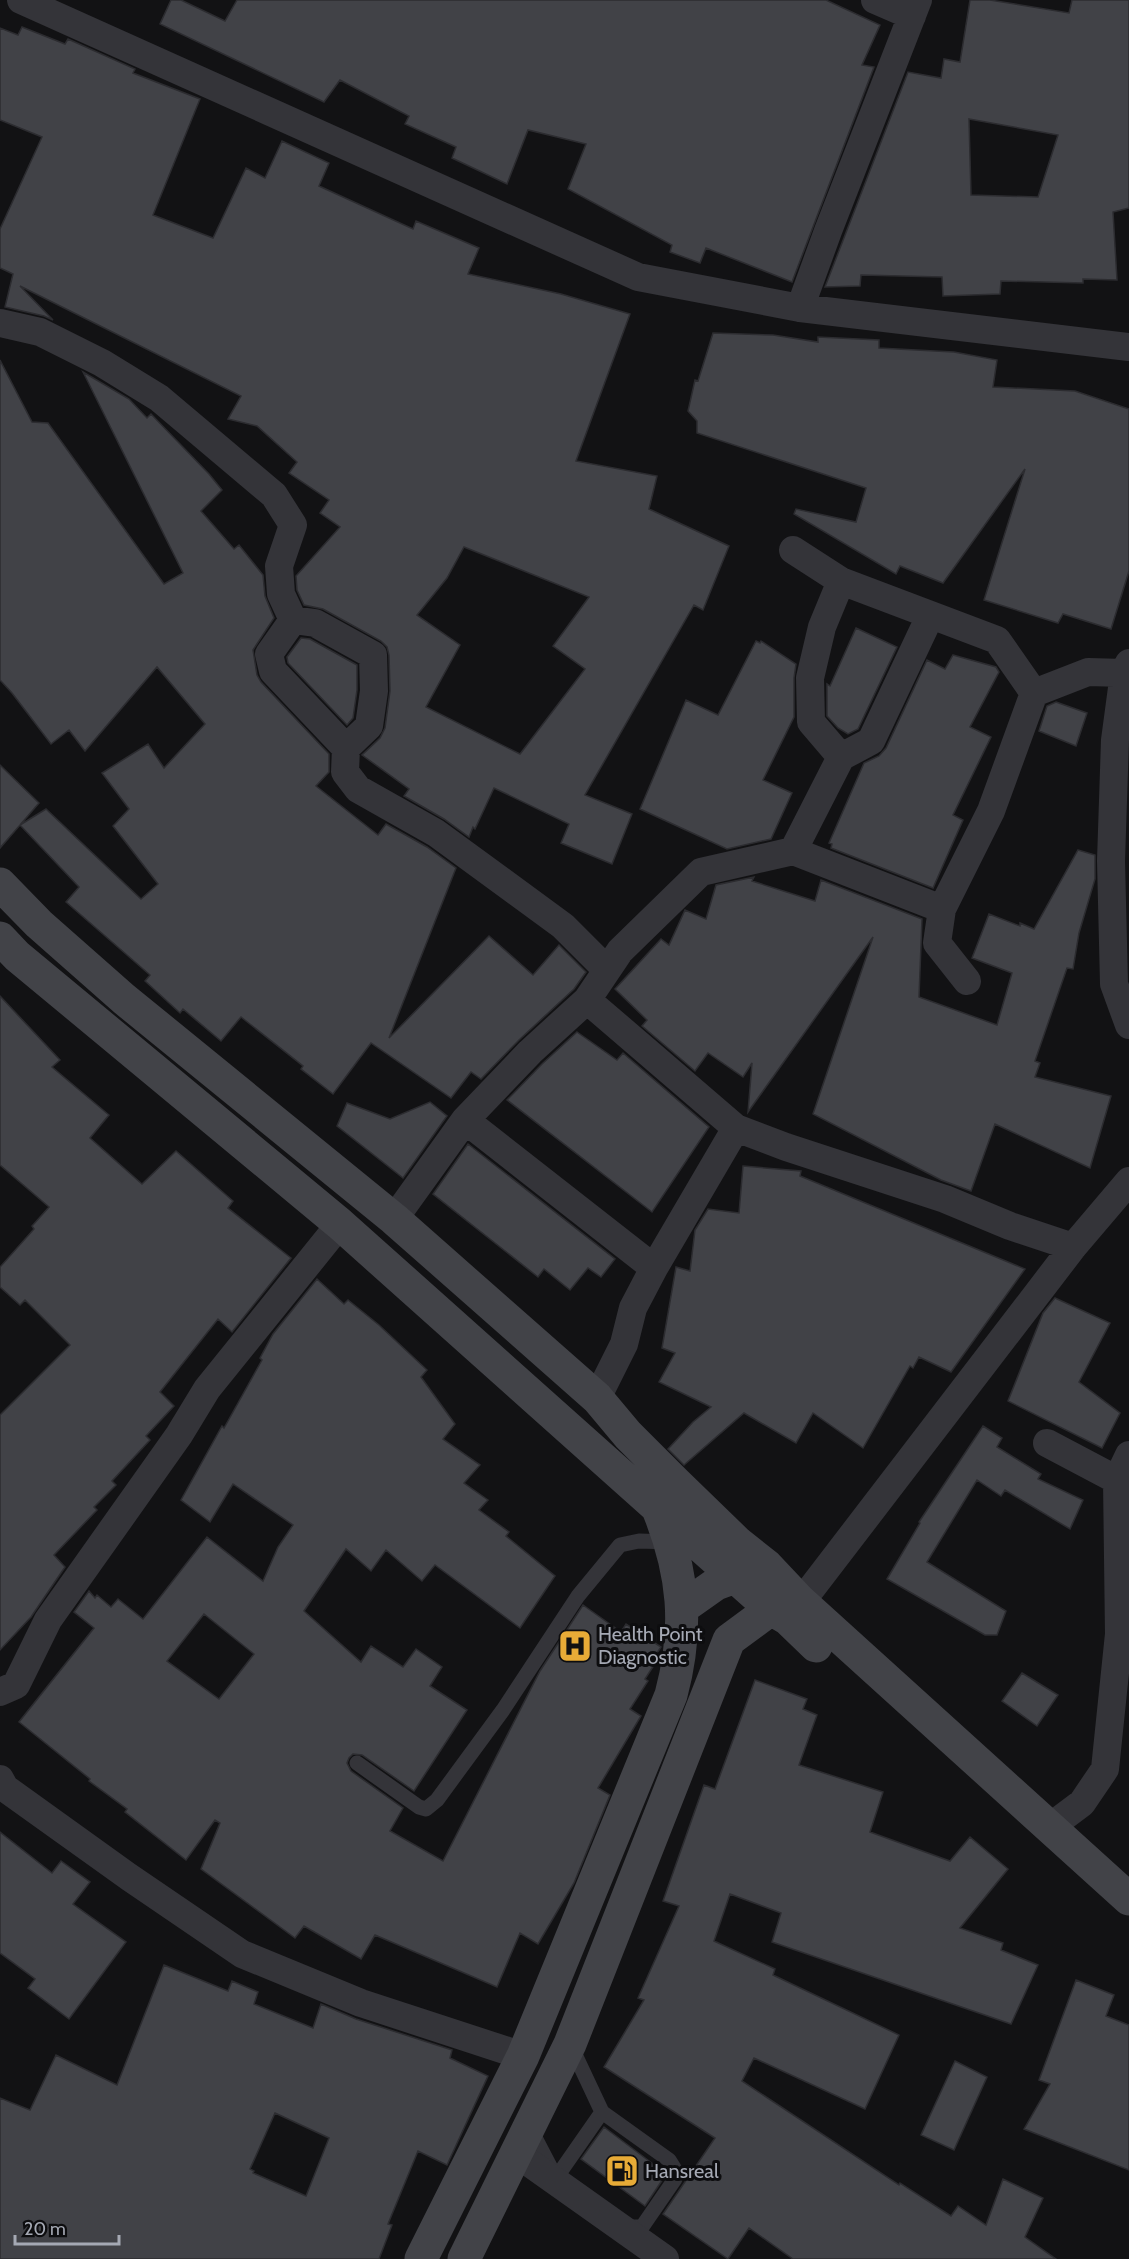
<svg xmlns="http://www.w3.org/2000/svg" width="1129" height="2259" viewBox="0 0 1129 2259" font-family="Cabin,sans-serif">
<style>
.building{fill:#414247;stroke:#2c2c30;stroke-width:1.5;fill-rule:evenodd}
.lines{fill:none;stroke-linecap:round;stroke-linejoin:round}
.lane{stroke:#343439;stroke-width:15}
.street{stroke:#343439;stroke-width:28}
.secondary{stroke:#424348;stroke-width:33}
.labels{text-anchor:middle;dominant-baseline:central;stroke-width:6;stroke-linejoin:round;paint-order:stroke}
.poi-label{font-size:20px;fill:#a5a9b4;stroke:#0d0d0f;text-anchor:start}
</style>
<rect width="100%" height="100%" fill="#121214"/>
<path class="building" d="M171 0H181L225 21 237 0H826L880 25 862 65 874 67 792 282 706 248 700 263 670 252 672 245 568 189 586 144 528 130 507 184 452 158 456 147 405 124 409 116 340 80 324 102 160 24Z
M970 0H990L1069 13 1072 0H1129V208L1113 212 1117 280 1083 279V283L1001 281 1000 294 943 296 942 277 861 275 860 286 825 287 908 72 941 78 944 59 960 62ZM969 119 1058 135 1038 197 971 195Z
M22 27 65 44 68 39 135 69 133 73 200 99 153 215 213 238 246 168 265 178 282 141 329 163 319 186 413 229 416 221 479 248 468 274 561 294 630 314 576 461 657 476 649 509 729 546 703 610 694 605 585 795 632 814 612 864 561 843 569 824 494 788 475 829 473 827 469 837 444 819 404 796 409 789 362 755 380 738 385 728 390 691 389 655 387 647 381 641 323 609 304 605 297 590 296 576 340 527 320 513 329 500 289 473 297 462 257 426 228 419 241 396 20 286 53 320 44 316 5 307 13 274 0 268V229L42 137 0 120V28L18 35ZM464 547 589 597 553 646 585 669 520 754 426 707 460 645 417 615 447 578Z
M713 333 773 335 818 342V337L879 340V348L954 352 997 360 993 387 1075 391 1129 409V571L1111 629 1063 614 1058 623 984 600 1025 469 943 583 900 566 896 574 794 514 796 509 856 522 866 488 697 433V421L688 411 695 380 698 381Z
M0 360 32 422 48 423 164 584 183 573 83 372 129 399 147 418 151 414 209 474 222 490 201 511 234 549 239 545 263 575 265 596 274 618 253 650 257 675 261 682 329 754V772L316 786 378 835 386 824 427 847 456 868 389 1038 489 936 533 975 559 945 586 972 574 989 519 1040 481 1079 471 1072 451 1098 371 1043 333 1094 301 1069 303 1066 241 1017 221 1041 183 1009 180 1013 145 981 150 975 66 902 79 887 20 825 0 848V765L39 803 20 825 46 809 141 899 158 884 113 826 129 809 102 773 148 744 164 768 205 724 157 667 85 751 69 730 51 744 12 693 0 680Z
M856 628 897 647 858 729 848 734 838 728 827 716V684L830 686Z
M301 638 310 639 357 665V690L353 718 347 725 288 663 287 657Z
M756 641 760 643 761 641 796 664 794 678V717L763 780 792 793 771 839 727 849 640 809 686 700 718 715Z
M953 655 996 667 999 672 970 727 991 737 953 815 963 820 933 888 831 848 832 844 829 843 864 763 879 756 886 748 927 660 945 669Z
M1056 702 1087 713 1076 746 1039 731 1047 706Z
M1078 850 1095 855V879L1079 933 1073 969 1067 968 1035 1061 1040 1063 1035 1077 1111 1096 1090 1168 995 1124 971 1191 941 1180 813 1114 873 937 748 1112 752 1063 743 1077 708 1053 695 1071 642 1026 647 1020 615 989 661 939 669 945 685 910 706 919 716 885 754 877 752 881 815 901 821 880 922 919 919 997 997 1025 1012 973 972 958 989 914 1020 926V923L1034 929Z
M0 996 60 1060 52 1067 109 1115 90 1138 142 1184 176 1151 233 1201 228 1208 291 1258 232 1332 218 1319 160 1392 174 1406 146 1436 150 1440 112 1481 116 1485 94 1507 97 1510 54 1555 65 1567 31 1617 0 1650V1415L70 1345 25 1300 20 1305 0 1287V1267L34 1229 32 1226 49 1207 0 1165Z
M577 1032 617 1060 623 1053 709 1127 652 1212 507 1100 542 1064Z
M430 1102 447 1116 403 1178 337 1126 347 1103 390 1119Z
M468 1144 615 1259 601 1277 588 1268 570 1290 544 1269 538 1277 433 1194Z
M743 1166 801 1171 800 1176 1025 1269 951 1372 919 1357 913 1368 910 1366 863 1448 813 1413 796 1443 744 1413 684 1465 668 1449 693 1422 711 1407 659 1382 675 1353 662 1348 676 1267 690 1271 695 1230 708 1209 739 1213Z
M317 1279 344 1304 348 1300 379 1325 427 1370 421 1377 455 1424 443 1439 480 1465 464 1483 488 1500 479 1510 509 1532 506 1536 555 1576 520 1628 435 1565 422 1581 386 1550 371 1571 346 1549 304 1611 361 1662 371 1646 403 1667 416 1649 442 1667 430 1686 467 1710 414 1791 362 1755 353 1754 349 1758 347 1763 351 1771 403 1808 390 1831 443 1861 540 1671 583 1605 621 1632 626 1624 661 1647 651 1662 654 1665 645 1679 648 1681 630 1709 641 1716 598 1788 610 1795 574 1883 538 1944 520 1933 497 1987 375 1935 361 1959 304 1926 295 1938 201 1869 220 1823 215 1820 186 1860 125 1812 127 1809 89 1781 90 1779 19 1722 94 1628 74 1612 89 1591 95 1598 97 1595 111 1607 118 1599 143 1619 207 1537 263 1581 278 1547 293 1525 233 1484 210 1522 181 1500 222 1426 224 1428 262 1360 260 1358 273 1334ZM204 1614 254 1654 219 1699 167 1661Z
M1055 1298 1110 1323 1079 1382 1120 1413 1102 1448 1008 1401 1043 1313Z
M983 1426 1002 1438 997 1447 1041 1474 1038 1479 1083 1500 1070 1529 1005 1490 1001 1496 977 1480 927 1562 1006 1611 997 1635H985L887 1579 920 1523 919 1522Z
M1022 1673 1058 1695 1037 1726 1002 1701Z
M755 1680 807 1699 803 1709 817 1715 799 1765 883 1792 870 1832 950 1861 970 1837 1008 1869 960 1928 1003 1943 1001 1950 1038 1965 1011 2024 772 1942 781 1913 730 1894 714 1941 775 1969 773 1975 899 2035 865 2109 754 2058 742 2081 899 2185 900 2183 951 2216 958 2206 986 2225 1003 2179 1043 2198 1025 2237 1056 2259H793L749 2228 728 2259 663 2214 715 2138 604 2067 644 2000 638 1998 679 1906 663 1901 704 1785 715 1789Z
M0 1832 52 1873 61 1861 90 1882 73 1904 126 1942 69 2019 28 1988 35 1979 0 1953Z
M164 1965 228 1991 232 1981 258 1992 254 2004 313 2028 321 2004 356 2019 452 2050 450 2058 488 2076 447 2165 418 2151 388 2224 392 2225 379 2259H0V2098L30 2110 56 2055 117 2085ZM275 2113 329 2138 306 2196 253 2173 254 2171 250 2169Z
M1076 1980 1114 1995 1106 2016 1129 2025V2170L1024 2129 1050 2084 1039 2080Z
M955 2061 987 2077 954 2150 921 2135Z
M604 2127 665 2173V2176L645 2206 581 2159Z"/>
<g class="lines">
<path class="lane" d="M357 1763 419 1807 426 1809 437 1800 503 1710 578 1596 620 1545 639 1541 671 1542
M602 2112 669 2160 674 2168 675 2179 642 2227H630L624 2223
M530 2128 556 2178 602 2112 571 2046"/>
<path class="street" d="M21 0 638 277 800 308 1129 347
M875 0 912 16
M800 308 828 231 918 0
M0 323 40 332 102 363 159 398 274 495 293 525 279 566 281 594 293 620 269 654 273 671 346 748 345 772 358 789 436 833 563 926 607 970
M841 581 997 640 1034 693
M293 620 315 623 373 655 374 691 369 726 346 748
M1129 663 1124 673 1115 740 1111 861 1114 984 1129 1025
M841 757 871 741 930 616
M793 851 942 909
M967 981 937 943 942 909 991 811 1034 693 1088 672 1124 673
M587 1000 736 1128 786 1147 945 1199 1010 1226 1073 1247
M465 1120 654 1268
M394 1219 465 1120 530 1052 587 1000 620 951 701 872 793 851 841 757 811 722 810 678 822 627 841 581 793 550
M597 1398 624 1344 633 1308 654 1268 736 1128
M1047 1443 1117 1480 1119 1634 1105 1769 1082 1803 1050 1827
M1117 1480 1129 1455
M788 1619 1073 1247 1129 1181
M0 1692 16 1685 48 1620 179 1435 207 1389 340 1224
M0 1779 5 1788 129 1877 242 1954 361 2003 523 2056
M517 2154 665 2259"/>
<path class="secondary" d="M0 884 39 924 124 999 394 1219 597 1398 628 1435 675 1482 738 1543 767 1566 800 1601 1129 1899
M0 938 17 956 340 1224 771 1609 788 1619 816 1646
M682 1608 716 1584 754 1570
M421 2259 523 2056 671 1695C689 1628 684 1573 658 1509
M464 2259 570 2044 729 1640 771 1609"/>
</g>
<defs>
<g id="hospital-square" transform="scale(1.725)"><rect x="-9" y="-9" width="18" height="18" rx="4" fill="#e7ab37" stroke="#0d0d0f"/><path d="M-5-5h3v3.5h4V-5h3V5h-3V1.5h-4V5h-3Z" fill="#111"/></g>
<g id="fuel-square" transform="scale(1.725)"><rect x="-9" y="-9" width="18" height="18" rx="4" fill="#e7ab37" stroke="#0d0d0f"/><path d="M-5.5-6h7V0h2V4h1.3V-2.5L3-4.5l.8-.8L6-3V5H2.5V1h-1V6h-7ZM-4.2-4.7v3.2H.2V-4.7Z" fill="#111"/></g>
</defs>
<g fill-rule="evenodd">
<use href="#hospital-square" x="575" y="1646"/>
<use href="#fuel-square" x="622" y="2171"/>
</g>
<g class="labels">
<g class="poi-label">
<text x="598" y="1634">Health Point<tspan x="598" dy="23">Diagnostic</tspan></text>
<text x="645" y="2171">Hansreal</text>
</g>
</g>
<path d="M15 2235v9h104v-9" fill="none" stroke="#a5a9b4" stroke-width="3"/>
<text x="24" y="2235" font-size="18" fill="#a5a9b4" stroke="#0d0d0f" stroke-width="4.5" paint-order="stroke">20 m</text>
</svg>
